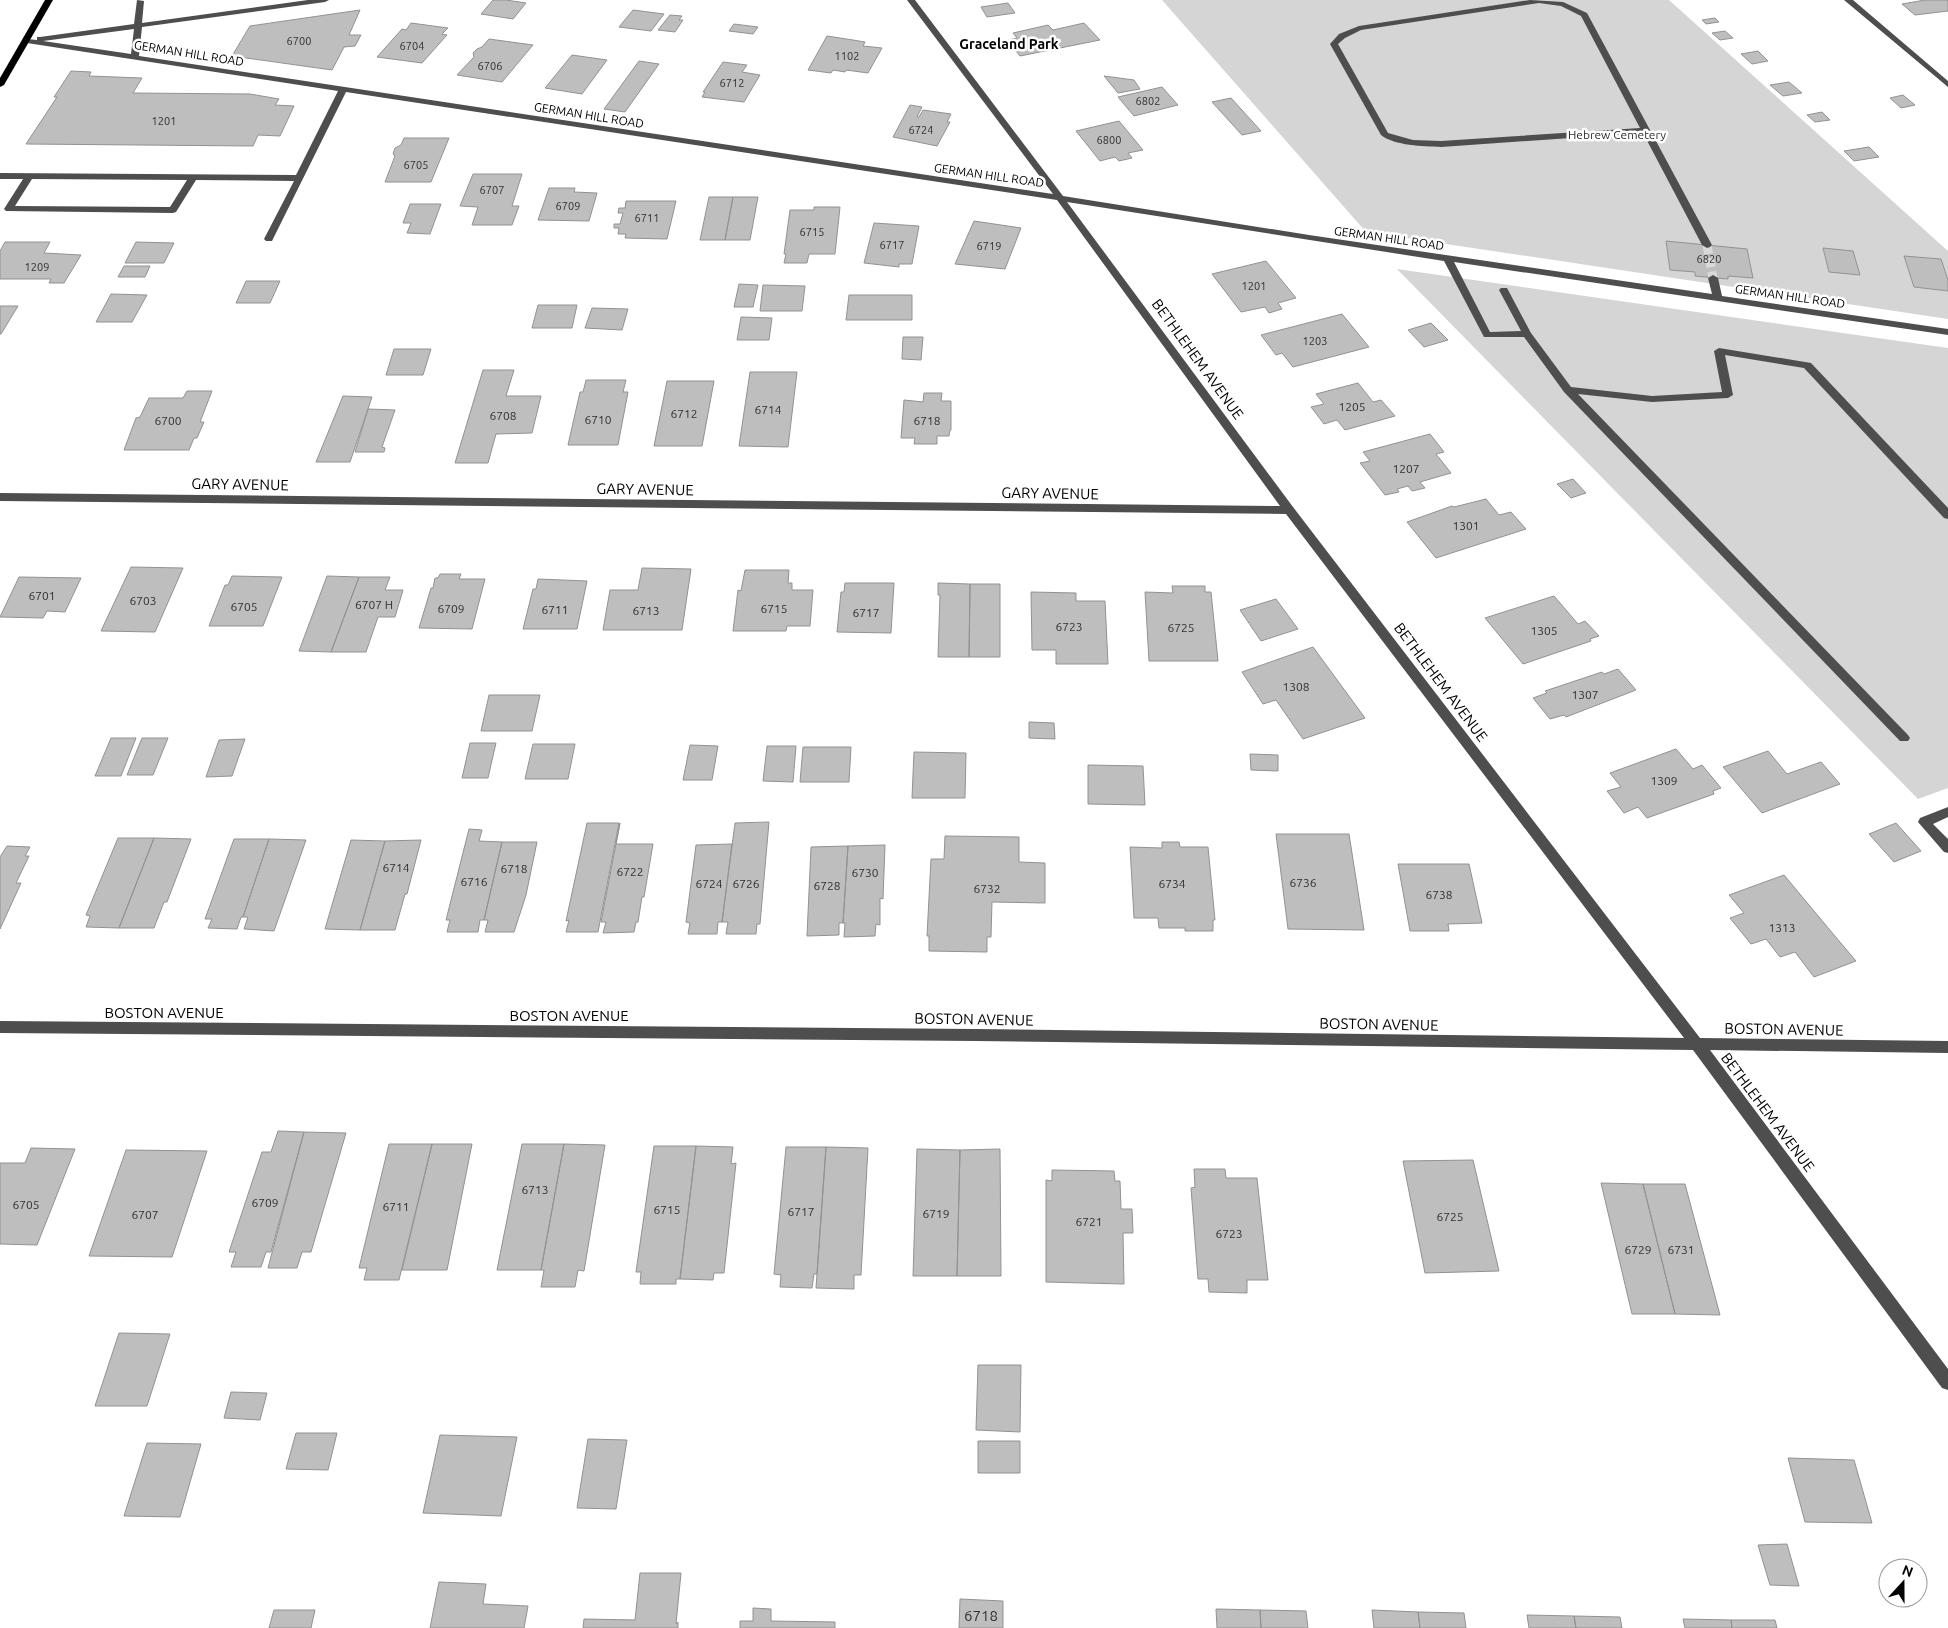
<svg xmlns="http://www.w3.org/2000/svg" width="1948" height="1628" viewBox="0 0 1948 1628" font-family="Ubuntu,sans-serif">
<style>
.green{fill:#d5d5d5}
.building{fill:#bebebe;stroke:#929292}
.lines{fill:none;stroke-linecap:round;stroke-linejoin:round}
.minor-tunnel{stroke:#d9d9d9;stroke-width:9;stroke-dasharray:9 4.5;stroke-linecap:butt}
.minor{fill:#4e4e4e;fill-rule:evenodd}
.major{fill:#000;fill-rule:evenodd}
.labels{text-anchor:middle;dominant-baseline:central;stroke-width:5;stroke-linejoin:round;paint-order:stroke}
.far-number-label{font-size:11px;fill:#303030}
.far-street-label{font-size:12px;fill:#000;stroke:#fff}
.far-park-label{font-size:12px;fill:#2c2c2c;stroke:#fff}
.number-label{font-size:12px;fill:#303030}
.far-neighbourhood-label{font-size:14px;font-weight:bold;fill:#000;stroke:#fff}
.street-label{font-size:15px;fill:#000;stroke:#fff}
.near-number-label{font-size:15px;fill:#303030}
</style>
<rect width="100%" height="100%" fill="#fff"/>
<path class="green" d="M1162 0H1669L1948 251V319L1366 232Z
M1397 269 1948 348V788L1918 799Z"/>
<path class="building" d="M493 0H506L526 3 513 19 481 14Z
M1925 0H1948V11L1915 15 1902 4Z
M1008 3 1015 13 987 17 981 7Z
M360 10 349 35H361L355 46 344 47 332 70 232 56 250 26Z
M633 10 664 14 651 31 619 27Z
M670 15 682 16 679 20H683L675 32 658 30Z
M1715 18 1719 22 1706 24 1702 20Z
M411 23 448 28 442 34 447 35 422 63 377 57 402 29 406 30Z
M1084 23 1100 40 1020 56 1007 40 1017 38 1013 33 1048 25 1053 30Z
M734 24 758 27 753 34 729 31Z
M1725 31 1733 38 1720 40 1712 33Z
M827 36 853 40 865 42 863 46 882 48 868 73 846 70 845 72 833 70 831 73 808 70Z
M489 39 533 45 502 82 457 75 474 57 473 53 477 49 482 47Z
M1758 51 1768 61 1752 64 1741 54Z
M572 55 607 60 582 94 545 88Z
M639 61 659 64 625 112 604 109Z
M723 62 747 65 742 72 760 75 744 102 702 97 705 92H703Z
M71 71 91 72 89 76 142 78 133 93 250 94 279 99 275 105 294 106 280 136 258 135 253 146 26 144 57 97H54Z
M1104 76 1134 80 1140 89 1118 93Z
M1789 82 1802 93 1783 96 1770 85Z
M1162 87 1178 105 1134 116 1118 97Z
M1903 95 1915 105 1901 108 1890 98Z
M1231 98 1261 131 1242 135 1212 102Z
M910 105 922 107 917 117H919L923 110 951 114 947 122H950L937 146 893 137Z
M1822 112 1830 120 1815 122 1807 115Z
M1119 121 1143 150 1128 153 1132 158 1119 161 1115 157 1100 161 1076 131Z
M404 138H449L431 182H385L395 156 393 154 395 148 401 145Z
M1869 147 1879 157 1854 161 1844 151Z
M473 174H522L512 206H519L512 225H472L478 207 460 206Z
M549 188H575L574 192 597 193 589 221 538 220Z
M709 197H733L725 240H700Z
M733 197H758L750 240H725Z
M626 201H676L667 239 625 238 626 234H618L619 228H614V224H620L623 213H618L619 208H625Z
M410 204H441L430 234 407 233 411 223H403Z
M814 207H840L835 254H809L807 263H784L786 254H784L790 210H814Z
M974 221 1021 228 1005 269 955 264Z
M874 223 919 226 912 264H899V267L864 263Z
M1666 241 1747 249 1753 278 1728 276V279L1695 276V272L1670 270Z
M5 242H50L44 253 81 255 64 283H49L51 279H0V251Z
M136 242 174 243 164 263H125Z
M1823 248 1853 251 1860 275 1829 272Z
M1904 256 1941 259 1948 280V291L1914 287Z
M1266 261 1296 298 1278 303 1282 309 1269 313 1265 307 1241 312 1212 274Z
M124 266H150L145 277H118Z
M246 281H280L270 303H236Z
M739 284 758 285 753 307H734Z
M763 285 805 286 802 311H760Z
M111 294 147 295 132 322H96Z
M849 295H912V320H846Z
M538 305H577L572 328H532Z
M0 306H18L1 334H0Z
M592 308 628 309 622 330 585 328Z
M1342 314 1369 347 1293 367 1282 353 1276 355 1261 335Z
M741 317 772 318 769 340H737Z
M1431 323 1448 340 1424 347 1408 330Z
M903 337H923L921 360 902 359Z
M394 349H431L423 375H386Z
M483 370H514L506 396H541L532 433 496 434 488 463H455Z
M750 372H797L788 447 739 446Z
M586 380H626L623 392H628L618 445H568L580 392H583Z
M667 381H714L702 446H654Z
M1358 383 1373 402 1381 400 1395 416 1345 430 1337 420 1324 424 1311 407 1324 404 1316 394Z
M187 391H212L200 422H204L197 438H194L189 450H124L136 418 140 417 149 398H183Z
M924 393H942L941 401H951V430H950L949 436H937V444H914L915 438H901L904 400 923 402Z
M343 396 372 397 350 462H316Z
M368 409 395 410 382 447 385 448 384 452H355Z
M1430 434 1444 452 1436 454 1451 473 1420 482 1425 488 1412 491 1408 486 1397 489 1399 492 1385 495 1360 463 1370 461 1363 452Z
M1573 479 1586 493 1571 498 1557 484Z
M1486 499 1499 515 1511 512 1526 529 1436 558 1407 522 1452 506 1454 507Z
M131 567 183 568 155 632 101 631Z
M642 568 691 569 682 630H603L610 590H638Z
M745 570H789L788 583H792V590H813L810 626H787L786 631H733L738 590 741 591Z
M440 574H461L459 579H485L472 629 419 628 431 588H433L435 578H438Z
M232 576 282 577 263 626H209L225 585H228Z
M327 576 359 577 331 652 299 651Z
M19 577 81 578 65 612 47 611 43 618 0 617Z
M359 577H390L385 590H403L395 617H378L366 652H331Z
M538 579 587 581 577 629H523L533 589H536Z
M845 583H894L891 633 837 632 841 592H844Z
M938 583 970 584 969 657H938L940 595H938Z
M970 584H1000V657H969Z
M1172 586H1205V592H1211L1218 661H1149L1145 592 1173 593Z
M1031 592 1076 593V601H1105L1108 664H1056V650H1032Z
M1554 596 1578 624 1585 621 1599 636 1590 639 1591 641 1523 664 1485 618Z
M1276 599 1298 629 1261 641 1240 610Z
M1313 647 1365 718 1303 739 1276 700 1263 704 1242 672Z
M1618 669 1636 690 1566 717 1564 715 1550 719 1533 698 1547 693 1545 691 1602 672 1604 674Z
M489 695H540L532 731H481Z
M1029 722 1054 723 1055 739 1029 738Z
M111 738H136L121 776H95Z
M142 738H168L153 775H127Z
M245 739 232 776 206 777 219 740Z
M470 743H496L488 778H462Z
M533 744H575L568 779H525Z
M690 745 718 746 712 780H683Z
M767 746H796L793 782 763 781Z
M803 747H851L849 782H800Z
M1676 749 1693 769 1702 765 1721 788 1713 791 1714 794 1647 818 1638 807 1624 813 1607 791 1621 787 1610 773Z
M1768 751 1787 774 1821 762 1840 784 1762 813 1723 767Z
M914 752 966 753 965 798H912Z
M1250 754 1278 755V771L1251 770Z
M1088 765 1143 766 1145 805 1088 804Z
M769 822 760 924H757L756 934H726L728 922H722L735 823Z
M587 823H619L598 932H566L569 920 566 921Z
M620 823 616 844H653L644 897H642L638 922H636L634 932 603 933 606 922H601Z
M1896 823 1921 851 1894 862 1869 834Z
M469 829 482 830 479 841 502 842 484 920H480L478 932H447L450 920H446Z
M1276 834H1349L1364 930 1288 929Z
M945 836 1019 837V862L1045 863V903L992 902 991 937H987V952L929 951V936H927L931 859H944Z
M118 838H154L119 928 86 927 90 916 86 915Z
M154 838 191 839 167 902H164L154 928H119Z
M234 839H269L243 917H241L237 929 208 928 212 919H205Z
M269 839 306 840 274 931 244 929 248 917H243Z
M351 840 385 841 360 930 325 929Z
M421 840 407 894H405L395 930H360L385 841Z
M502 842H537L526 895 514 932H485L488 920H484Z
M1162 842H1179L1180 847H1208L1215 920H1213V931H1185V928H1159L1158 918H1134L1130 847 1162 848Z
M732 844 722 922H718L717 934H688L690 923 686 922 696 845Z
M885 845 883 899 880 898V925L876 924 875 936 844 937 845 923H843L848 846Z
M7 846 30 847 25 856H29L16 883H21L0 929V857Z
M848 846 843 923H839V935L807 936 811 847Z
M1398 864H1469L1482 923 1448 924 1449 931H1410Z
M1784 875 1834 935 1856 961 1814 977 1795 952 1780 957 1766 939 1751 944 1730 918 1744 913 1729 895Z
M278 1131 304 1132 271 1252H266L261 1267H231L236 1252H229L262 1152H271Z
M304 1132 346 1133 311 1252H302L297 1268H268Z
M389 1144H432L399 1280H364L367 1268H359Z
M432 1144H472L447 1270H402Z
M522 1144H564L541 1270H497Z
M564 1144 605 1145 584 1271 578 1270 575 1287H541L544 1270H541Z
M654 1146H696L680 1279H676V1284H640L641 1272H636Z
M696 1146 733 1147 731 1164 736 1163 724 1273H714L713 1280 680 1279Z
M786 1147H826L817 1274H814L812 1288 780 1287 781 1275 774 1274Z
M826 1147 868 1148 861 1275H854V1289L816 1288Z
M31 1148 75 1149 37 1245 0 1244V1163H25Z
M917 1149 960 1150 957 1276H913Z
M1000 1149 1001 1276H957L960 1150Z
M126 1150 207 1151 172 1257 89 1256Z
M1473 1160 1499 1271 1425 1273 1403 1161Z
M1194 1169H1225L1226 1178H1257L1268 1280H1247V1293L1209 1292 1208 1279H1198L1191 1188 1195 1187Z
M1052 1170 1114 1171 1115 1181H1120L1121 1209H1132L1133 1233H1123L1124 1284 1046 1282V1180L1052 1181Z
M1601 1183 1643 1184 1675 1314H1632Z
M1643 1184H1685L1720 1315 1675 1314Z
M119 1333 170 1334 147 1406H95Z
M978 1365H1021L1020 1432 976 1430Z
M231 1392 267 1393 260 1420 224 1418Z
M296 1433H337L328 1470 286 1469Z
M440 1435 517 1437 501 1516 423 1513Z
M588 1439 627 1440 616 1509 577 1508Z
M978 1441H1020V1473H978Z
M147 1443 201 1444 180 1517 124 1516Z
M1788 1458 1854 1460 1872 1523 1805 1522Z
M1787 1544 1799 1586 1770 1585 1758 1545Z
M640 1573H681L676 1624 678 1622V1628H583L584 1619 635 1620Z
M439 1582 486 1584 483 1604 528 1606 524 1628H430Z
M960 1599 1003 1601V1628H959Z
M753 1608 771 1609V1621L835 1622V1628H740V1621H753Z
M1216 1609 1260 1610 1261 1628H1217Z
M274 1610H315L311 1628H269Z
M1260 1610 1306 1611 1308 1628H1261Z
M1372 1610 1418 1612 1420 1628H1374Z
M1418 1612 1464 1613 1466 1628H1420Z
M1527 1615 1574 1616 1576 1628H1529Z
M1574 1616 1620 1617 1622 1628H1576Z
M1683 1619 1731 1620 1732 1628H1685Z
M1731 1620H1775L1777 1628H1732Z"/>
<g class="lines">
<path class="minor-tunnel" d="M1707 245 1713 278"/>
<path class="minor" d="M137 0 144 1 142 23 308 0H329L325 2 142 27 139 56 1053 194 907 0H915L1063 196 1309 235 1712 294 1708 278 1713 275 1718 278 1722 296 1948 329V335L1454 262 1490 332 1521 331 1499 290 1501 288H1507L1531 333 1571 387 1652 396 1722 392 1714 351 1719 348 1811 363 1948 508V519L1944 518 1804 368 1725 355 1733 395 1728 398 1652 402 1578 394 1908 735 1910 738 1908 741H1900L1564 392 1524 337H1484L1444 261 1067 202 1293 507 1700 1038 1948 1041V1053L1710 1050 1948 1369V1390L1942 1388 1693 1050 976 1041 0 1033V1021L976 1029 1684 1038 1286 514 0 501V493L1280 506 1057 200 346 92 272 241H266L264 239 294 181 196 180 176 212 173 213 6 211 4 209 23 179H0V173L296 175 338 91 27 43 23 41 27 39 37 40V37H40L134 24ZM134 29 131 54 43 41ZM32 179 187 180 170 207 15 206Z
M1530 0 1563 2 1587 13 1712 245 1710 247 1707 248 1702 245 1643 133 1441 147C1423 146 1395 146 1381 135L1330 44 1339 34 1359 26ZM1539 3 1561 6 1581 16 1640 128 1441 141 1413 140 1388 133 1338 44 1345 38 1361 30Z
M1844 0H1853L1948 81V87Z
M1948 807V817L1933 824 1948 839V853L1944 852 1918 822 1920 818Z"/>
<path class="major" d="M45 0H53L4 85 0 87V78Z"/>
</g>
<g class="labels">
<g class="far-number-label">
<text x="299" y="41">6700</text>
<text x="412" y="46">6704</text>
<text x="847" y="56">1102</text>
<text x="490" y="66">6706</text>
<text x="732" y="83">6712</text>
<text x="1148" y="101">6802</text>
<text x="164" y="121">1201</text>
<text x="921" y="130">6724</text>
<text x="1109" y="140">6800</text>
<text x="416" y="165">6705</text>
<text x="492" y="190">6707</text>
<text x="568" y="206">6709</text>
<text x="647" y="218">6711</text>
<text x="812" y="232">6715</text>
<text x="892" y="245">6717</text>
<text x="989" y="246">6719</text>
<text x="1709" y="259">6820</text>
<text x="37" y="267">1209</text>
<text x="1254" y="286">1201</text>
<text x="1315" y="341">1203</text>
</g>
<g class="far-street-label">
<text transform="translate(189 53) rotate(9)">GERMAN HILL ROAD</text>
<text transform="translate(589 115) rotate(9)">GERMAN HILL ROAD</text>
<text transform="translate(989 175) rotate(8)">GERMAN HILL ROAD</text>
<text transform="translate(1389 238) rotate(8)">GERMAN HILL ROAD</text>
<text transform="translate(1790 296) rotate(8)">GERMAN HILL ROAD</text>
</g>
<g class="far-park-label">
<text x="1617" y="134">Hebrew Cemetery</text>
</g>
<g class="number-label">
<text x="1352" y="406">1205</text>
<text x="768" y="409">6714</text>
<text x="684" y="413">6712</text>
<text x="503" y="415">6708</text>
<text x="598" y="419">6710</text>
<text x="168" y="420">6700</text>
<text x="927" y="420">6718</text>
<text x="1406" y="468">1207</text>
<text x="1466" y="525">1301</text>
<text x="42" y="595">6701</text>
<text x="143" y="600">6703</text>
<text x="374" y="604">6707 H</text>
<text x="244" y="606">6705</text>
<text x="451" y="608">6709</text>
<text x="774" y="608">6715</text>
<text x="555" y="609">6711</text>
<text x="646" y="610">6713</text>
<text x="866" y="612">6717</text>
<text x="1069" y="626">6723</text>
<text x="1181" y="627">6725</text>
<text x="1544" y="630">1305</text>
<text x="1296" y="686">1308</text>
<text x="1585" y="694">1307</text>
<text x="1664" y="780">1309</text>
<text x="396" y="867">6714</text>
<text x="514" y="868">6718</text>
<text x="630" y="871">6722</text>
<text x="865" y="872">6730</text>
<text x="474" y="881">6716</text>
<text x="1303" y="882">6736</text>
<text x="709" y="883">6724</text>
<text x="746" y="883">6726</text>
<text x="1172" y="883">6734</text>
<text x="827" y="885">6728</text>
<text x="987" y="888">6732</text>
<text x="1439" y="894">6738</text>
<text x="1782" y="927">1313</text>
<text x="535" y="1189">6713</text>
<text x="265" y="1202">6709</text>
<text x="26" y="1204">6705</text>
<text x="396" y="1206">6711</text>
<text x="667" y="1209">6715</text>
<text x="801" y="1211">6717</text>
<text x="936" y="1213">6719</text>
<text x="145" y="1214">6707</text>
<text x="1450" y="1216">6725</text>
<text x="1089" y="1221">6721</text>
<text x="1229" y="1233">6723</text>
<text x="1638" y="1249">6729</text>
<text x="1681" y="1249">6731</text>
</g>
<g class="far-neighbourhood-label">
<text x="1009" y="44">Graceland Park</text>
</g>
<g class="street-label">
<text transform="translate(1198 359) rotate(54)">BETHLEHEM AVENUE</text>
<text transform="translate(240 484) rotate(1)">GARY AVENUE</text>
<text transform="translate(645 489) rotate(1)">GARY AVENUE</text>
<text transform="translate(1050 493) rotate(1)">GARY AVENUE</text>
<text transform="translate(1441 682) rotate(53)">BETHLEHEM AVENUE</text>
<text x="164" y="1012">BOSTON AVENUE</text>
<text x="569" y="1015">BOSTON AVENUE</text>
<text transform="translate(974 1019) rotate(1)">BOSTON AVENUE</text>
<text transform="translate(1379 1024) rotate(1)">BOSTON AVENUE</text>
<text transform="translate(1784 1029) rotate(1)">BOSTON AVENUE</text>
<text transform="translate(1768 1112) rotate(53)">BETHLEHEM AVENUE</text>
</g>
<g class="near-number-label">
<text x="981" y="1615">6718</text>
</g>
</g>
<g transform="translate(1903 1583) rotate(21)"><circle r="24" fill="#ffffff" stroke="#999999"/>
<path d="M0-4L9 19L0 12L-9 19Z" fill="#000000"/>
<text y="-8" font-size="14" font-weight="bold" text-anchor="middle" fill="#000000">N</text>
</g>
</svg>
